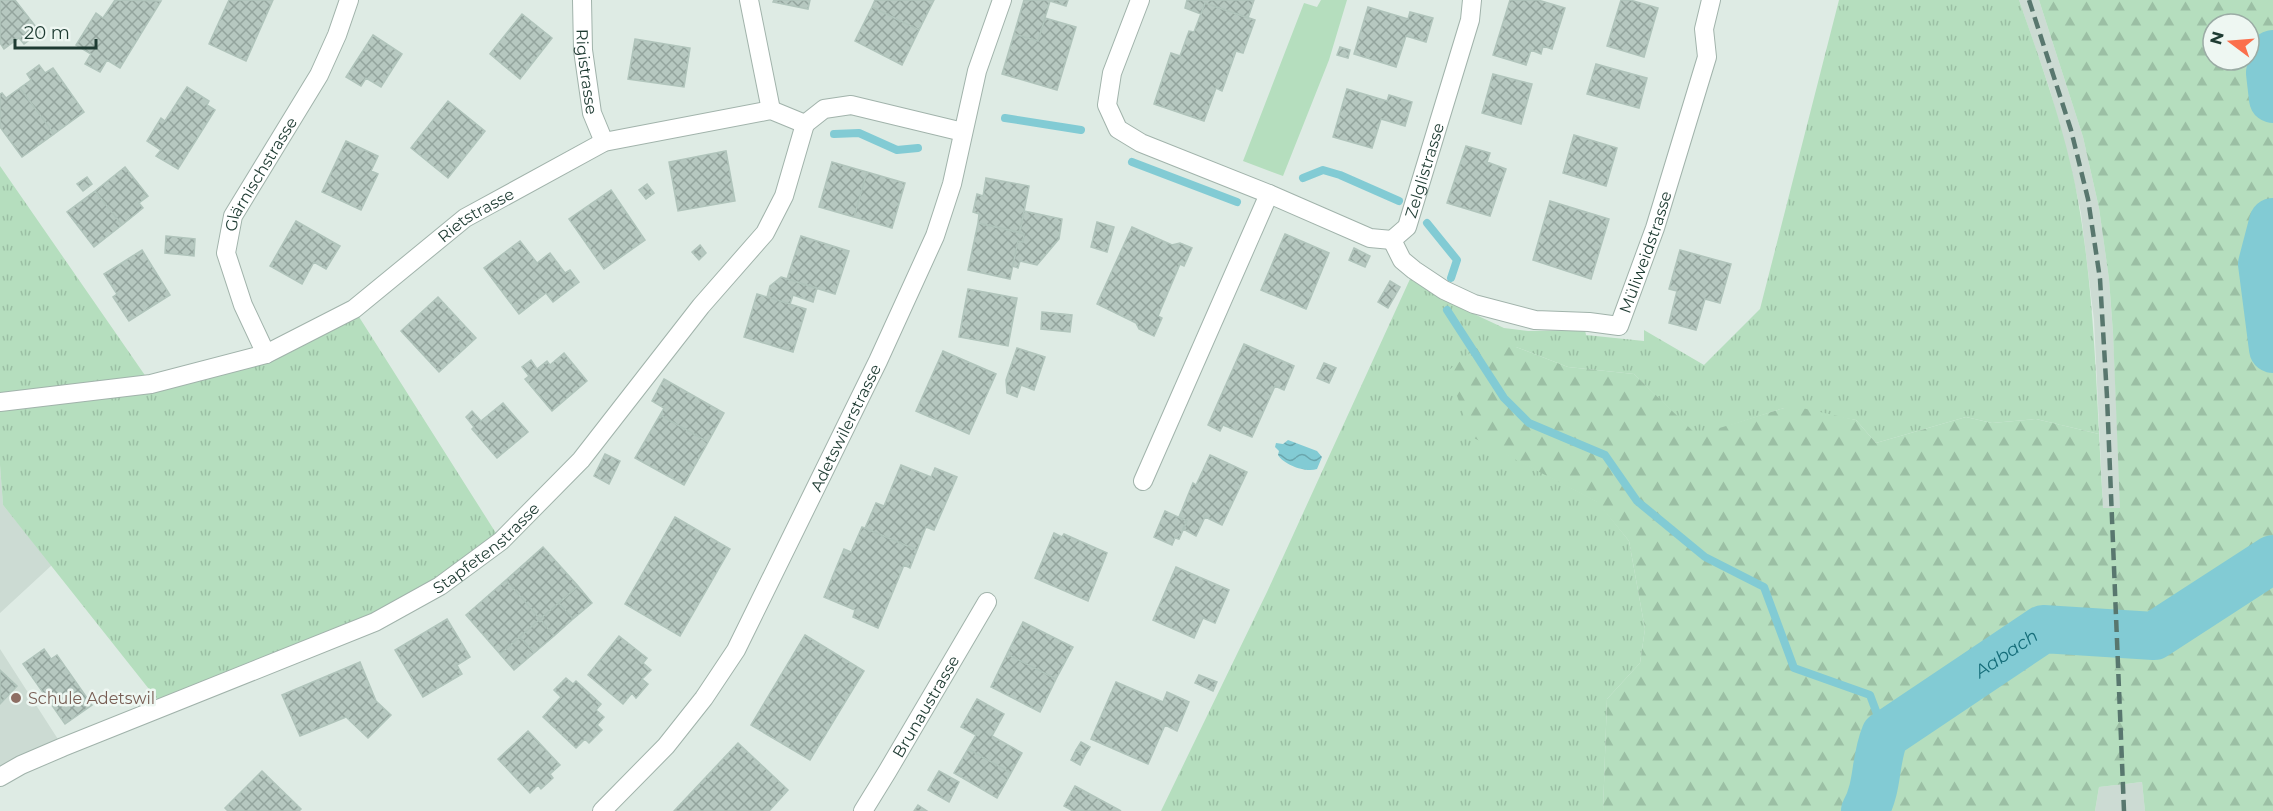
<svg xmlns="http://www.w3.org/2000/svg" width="2273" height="811" viewBox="0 0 2273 811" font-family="Montserrat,sans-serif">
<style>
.built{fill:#ccdbd3}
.grass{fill:url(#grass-tufts)}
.forest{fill:url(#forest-firs);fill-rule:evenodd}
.garden{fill:#b5debe}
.water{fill:url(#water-waves)}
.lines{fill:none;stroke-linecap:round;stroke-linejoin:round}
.stream{stroke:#82cbd4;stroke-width:8}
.river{stroke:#82cbd4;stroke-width:48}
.building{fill:url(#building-cross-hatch);stroke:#b0c4bb;stroke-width:1.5}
.minor-casing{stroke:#a1b3ab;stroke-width:20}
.minor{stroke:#fff;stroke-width:18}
.rail{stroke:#58776e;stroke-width:4.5;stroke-dasharray:12 6;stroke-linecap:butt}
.education-dot{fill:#8d6e63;stroke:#eef7f2;stroke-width:2}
.labels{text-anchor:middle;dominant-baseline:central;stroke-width:5;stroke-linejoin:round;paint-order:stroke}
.street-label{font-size:16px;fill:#1e3b32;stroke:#eef7f2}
.education-label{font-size:16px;fill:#785e54;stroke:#eef7f2;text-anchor:start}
.water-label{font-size:18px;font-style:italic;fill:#166e7a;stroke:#eef7f2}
</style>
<defs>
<pattern id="grass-tufts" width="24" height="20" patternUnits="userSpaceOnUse" patternTransform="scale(1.5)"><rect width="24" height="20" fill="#b5debe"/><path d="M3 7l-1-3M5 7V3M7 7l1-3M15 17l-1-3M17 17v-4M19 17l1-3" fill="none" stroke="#9bbfa4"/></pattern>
<pattern id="forest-firs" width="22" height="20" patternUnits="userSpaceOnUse" patternTransform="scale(1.5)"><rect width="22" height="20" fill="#b5debe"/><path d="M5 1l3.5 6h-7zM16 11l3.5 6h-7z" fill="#9bbfa4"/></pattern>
<pattern id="water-waves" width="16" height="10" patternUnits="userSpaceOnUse" patternTransform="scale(1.5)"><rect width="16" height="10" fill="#82cbd4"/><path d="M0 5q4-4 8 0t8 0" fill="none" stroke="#6aa6ad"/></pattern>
<pattern id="building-cross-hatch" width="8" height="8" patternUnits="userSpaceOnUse" patternTransform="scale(1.5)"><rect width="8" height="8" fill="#b6c8c0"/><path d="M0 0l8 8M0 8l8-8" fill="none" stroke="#93a49d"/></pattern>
</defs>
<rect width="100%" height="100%" fill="#deebe4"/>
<path class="built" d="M2019 0H2039L2083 137 2099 208 2109 279 2113 333 2121 508H2103L2094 320 2081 213 2074 181 2050 90Z
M0 465 3 505 52 565 0 613Z
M0 649 63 747 0 777Z
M2142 782 2145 811H2095L2099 787Z"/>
<path class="grass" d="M1839 0H2019C2040 60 2062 121 2075 184 2091 266 2095 350 2099 434L2036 419 1992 423 1966 417 1876 443 1856 420 1784 408 1697 436 1634 374 1568 367 1516 347 1472 436 1598 502 1629 541 1645 629 1640 663 1607 699 1603 811H1161L1267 592 1410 279 1444 300 1504 328 1528 331 1585 330 1586 335 1644 341V330L1704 365 1760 309Z
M0 166 151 384 266 354 354 309 501 541 440 586 164 708 3 505 0 465Z"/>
<path class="forest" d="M2039 0H2273V811H2145L2142 782 2099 787 2095 811H1603L1607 699 1640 663 1645 629 1629 541 1597 502 1472 437 1448 371 1476 348 1516 347 1568 367 1634 374 1697 435 1784 408H1802L1856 420 1876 443 1966 417 1992 423 2036 419 2099 434 2103 508H2120L2113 333 2109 279 2099 208 2083 137ZM2213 24H2249V60H2213Z"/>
<path class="garden" d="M1321 0H1347L1329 60 1283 176 1243 161 1304 3 1317 7Z"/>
<path class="water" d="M1288 440 1317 451 1322 457 1317 469C1306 473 1284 465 1278 455L1279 451 1275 447 1276 443 1283 444Z"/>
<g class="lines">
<path class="stream" d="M1005 118 1081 130
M834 134 859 133 897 150 918 148
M1132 162 1237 202
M1303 178 1323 170 1340 175 1399 201
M1427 223 1457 260 1451 278
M2267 304 2273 302
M1447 310 1504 398 1529 423 1605 455 1637 501 1705 557 1764 587 1794 668 1870 695 1885 735"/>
<g class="river">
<path d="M2273 54 2270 73 2273 99"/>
<path d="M2273 222 2262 264 2273 349"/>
<path id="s1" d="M1865 811C1879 785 1874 762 1885 735L2043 629 2154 636 2273 559"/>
</g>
</g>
<path class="building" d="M0 0H15L40 32 24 44 19 38 4 49 0 43Z
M115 0 161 1 120 68 107 60 100 72 85 64 91 54 76 45 96 13 103 18Z
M229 0H273L246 61 209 44Z
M774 0H810L808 9 773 2Z
M875 0H934L919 30 872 7Z
M1024 0H1068L1066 6 1050 1 1038 41 1014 34Z
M1187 0H1254L1248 18 1205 3 1201 14 1185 8Z
M1510 0H1538L1565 8 1552 49 1543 46 1541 54 1531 50 1526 65 1493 55Z
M1621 0H1630L1658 8 1644 57 1607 46Z
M1205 3 1255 20 1243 53 1236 51 1222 91 1216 88 1204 121 1154 104 1171 53 1180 56 1189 31 1194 32Z
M872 7 919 30 902 65 855 41Z
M1368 7 1408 19 1410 12 1433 18 1426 42 1406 36 1396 67 1354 54Z
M522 14 552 38 520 79 490 54Z
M1045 18 1076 27 1057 90 1002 74 1014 34 1038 41Z
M373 35 402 54 381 87 366 78 361 86 346 77Z
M635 39 690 48 684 87 628 79Z
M1340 47 1350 50 1348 58 1337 55Z
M1596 64 1647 78 1639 108 1587 94Z
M39 65 45 73 53 68 84 112 54 134 20 88 31 80 27 74Z
M1493 74 1532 84 1521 124 1482 113Z
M187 87 209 101 207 105 215 110 178 169 156 156 161 150 147 141 161 118 165 121Z
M20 88 54 134 22 157 0 127V94L2 93 6 98Z
M1347 89 1387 101 1389 95 1412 102 1405 126 1381 119 1372 148 1333 137Z
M448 101 485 131 448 178 411 148Z
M1574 135 1617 148 1606 186 1563 173Z
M346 141 378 156 371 171 378 174 361 210 322 192Z
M1466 146 1490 153 1487 162 1506 169 1490 216 1447 203Z
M726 151 735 201 678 211 669 162Z
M832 162 867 172 854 217 819 207Z
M125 167 148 196 139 203 143 208 122 225 95 191Z
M867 172 905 183 892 228 854 217Z
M87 177 92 184 83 191 77 184Z
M986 178 1029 186 1020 232 978 223 979 214 973 212 977 194 983 196Z
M647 184 654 193 646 199 639 190Z
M611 190 645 240 604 269 569 219Z
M95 191 122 225 94 247 67 212Z
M1550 201 1609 219 1591 279 1533 260Z
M1024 211 1062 219 1059 239 1037 265 1020 261 1018 268 1013 266 1018 241 1023 242 1024 234 1019 233Z
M296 221 340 246 326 269 314 262 302 284 270 266Z
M1097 222 1114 227 1107 252 1091 247Z
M978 223 1024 234 1023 242 1018 241 1010 279 968 270Z
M1132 227 1172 245 1180 243 1192 248 1184 266 1180 264 1158 316 1162 318 1154 336 1139 329 1136 323 1097 304Z
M1285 234 1329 253 1306 309 1261 290Z
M166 236 195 239 194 256 165 253Z
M801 236 849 251 835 294 787 279Z
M520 241 537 263 550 253 565 273 570 270 579 282 553 302 546 293 519 314 484 268Z
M700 245 706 253 699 260 692 252Z
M1354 248 1370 256 1365 267 1349 260Z
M142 250 170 295 129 321 113 297 117 294 104 274Z
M1680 250 1731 264 1720 303 1705 299 1696 330 1669 323 1677 291 1669 289Z
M781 277 817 288 813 302 793 295 790 304 767 297 770 286Z
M1390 281 1400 287 1388 308 1378 302Z
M968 289 1017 298 1008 346 959 337Z
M757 294 806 309 793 352 744 337Z
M438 297 476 338 439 372 401 331Z
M1042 312 1072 315 1070 332 1041 329Z
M1244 344 1294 366 1284 390 1275 386 1252 437 1223 425 1220 431 1208 425Z
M1017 348 1045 357 1034 390 1021 385 1017 397 1007 393 1006 380Z
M943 351 996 374 969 434 916 411Z
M564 353 587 381 552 411 525 379 529 376 522 367 531 360 537 369 547 361 550 365Z
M1324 363 1336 368 1329 383 1317 378Z
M664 379 724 413 708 442 660 415 664 408 652 401Z
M503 403 528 432 497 458 472 429 474 427 466 417 472 411 481 421Z
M660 415 708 442 684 485 635 458Z
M605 454 620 461 609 484 594 476Z
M1210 455 1247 472 1222 525 1205 517 1196 536 1183 529 1187 521 1179 517 1193 483 1196 485Z
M901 465 931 477 935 468 957 477 934 530 926 527 917 550 865 528 876 503 884 506Z
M1165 511 1187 521 1179 539 1175 538 1172 545 1154 537Z
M675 517 730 549 680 636 625 604Z
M862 527 917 550 910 568 904 565 878 628 853 617 855 610 824 597 844 549 851 552Z
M1054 533 1062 537 1064 534 1107 553 1088 601 1035 578Z
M543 547 578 586 540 619 506 580Z
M1176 567 1229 590 1215 623 1203 618 1194 638 1153 620Z
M506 580 540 619 500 654 466 615Z
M578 586 592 603 573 619 559 603Z
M559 603 573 619 554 636 540 619Z
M447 619 470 657 457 665 462 674 423 697 395 650Z
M540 619 554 636 534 653 520 637Z
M1023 622 1073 647 1056 679 1007 654Z
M805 635 864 671 810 760 751 725Z
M619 636 647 658 643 663 651 670 642 679 648 684 636 698 632 693 623 704 588 675Z
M520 637 534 653 514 670 500 654Z
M44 649 51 659 57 655 92 705 65 724 23 664Z
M1007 654 1056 679 1040 712 991 687Z
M360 662 376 701 391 715 368 738 346 717 300 736 282 695Z
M0 670 17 686 0 704Z
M1199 675 1217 682 1213 691 1195 683Z
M566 678 573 684 576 681 601 704 596 710 604 717 597 725 602 730 589 743 585 739 576 748 543 717 561 697 554 690Z
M1116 682 1163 702 1167 692 1189 702 1177 731 1165 725 1148 764 1091 739Z
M977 699 1004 714 992 736 1022 753 1011 773 968 749 976 735 961 727Z
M528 731 560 765 550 774 553 778 541 789 538 785 530 793 498 759Z
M1081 742 1090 747 1085 755 1076 750Z
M738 743 788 790 769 811H674Z
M968 749 1011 773 997 798 954 773Z
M1076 750 1085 755 1080 765 1071 760Z
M262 771 301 809 299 811H228L225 808Z
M939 771 959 782 949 802 928 790Z
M1075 786 1121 811H1073L1064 806Z
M918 805 927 811H914Z"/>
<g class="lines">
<g class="minor-casing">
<g id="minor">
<path id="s2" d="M582 0 583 50 592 113 604 142"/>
<path d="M749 0 771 110"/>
<path id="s3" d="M1140 0 1112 73 1107 105 1118 129 1141 143 1269 194 1370 238 1392 240 1407 227 1470 20 1472 0"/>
<path d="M805 124 824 109 851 105 963 132"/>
<path id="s4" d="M1392 240 1402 260 1414 270 1444 290 1474 304 1535 320 1589 322 1619 326 1655 228 1707 57 1704 29 1711 0"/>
<path id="s5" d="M266 354 243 305 226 253 233 216 319 75 337 35 349 0"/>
<path id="s6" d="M0 402 151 384 266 354 354 309 465 218 604 142 771 110 805 124"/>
<path d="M1143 481 1269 194"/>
<path id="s7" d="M0 777 21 765 63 747 375 622 440 586 501 541 581 460 701 306 765 233 784 196 805 124"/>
<path id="s8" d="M602 811 666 746 704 698 736 650 878 361 935 236 952 184 977 71 1002 0"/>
<path id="s9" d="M863 811 887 772 987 602"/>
</g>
</g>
<use href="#minor" class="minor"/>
<path class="rail" d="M2029 0 2071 130 2088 199 2100 279 2107 397 2124 811"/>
</g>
<circle class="education-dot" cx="16" cy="698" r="6"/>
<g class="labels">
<g class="street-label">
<text stroke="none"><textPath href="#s2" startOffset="72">Rigistrasse</textPath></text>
<text stroke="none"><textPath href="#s3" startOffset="513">Zelglistrasse</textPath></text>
<text stroke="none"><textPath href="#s5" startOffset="196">Glärnischstrasse</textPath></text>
<text stroke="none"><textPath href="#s6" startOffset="524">Rietstrasse</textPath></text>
<text stroke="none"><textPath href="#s4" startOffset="333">Müliweidstrasse</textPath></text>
<text stroke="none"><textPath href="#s8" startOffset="458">Adetswilerstrasse</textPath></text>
<text stroke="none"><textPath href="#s7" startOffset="540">Stapfetenstrasse</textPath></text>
<text stroke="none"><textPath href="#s9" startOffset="122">Brunaustrasse</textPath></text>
</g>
<g class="education-label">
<text x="28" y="698">Schule Adetswil</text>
</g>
<g class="water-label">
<text stroke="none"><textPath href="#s1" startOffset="225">Aabach</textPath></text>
</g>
</g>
<g transform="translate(2231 42) rotate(286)"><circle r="28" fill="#eef7f2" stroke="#9baca5" stroke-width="1.5"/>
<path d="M0-4.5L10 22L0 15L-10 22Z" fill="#fb6f4c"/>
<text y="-9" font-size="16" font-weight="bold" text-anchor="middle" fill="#1e3b32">N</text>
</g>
<path d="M15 39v9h81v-9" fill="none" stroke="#1e3b32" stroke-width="3"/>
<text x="24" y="39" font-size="18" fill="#1e3b32" stroke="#eef7f2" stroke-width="4.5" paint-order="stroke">20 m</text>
</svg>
